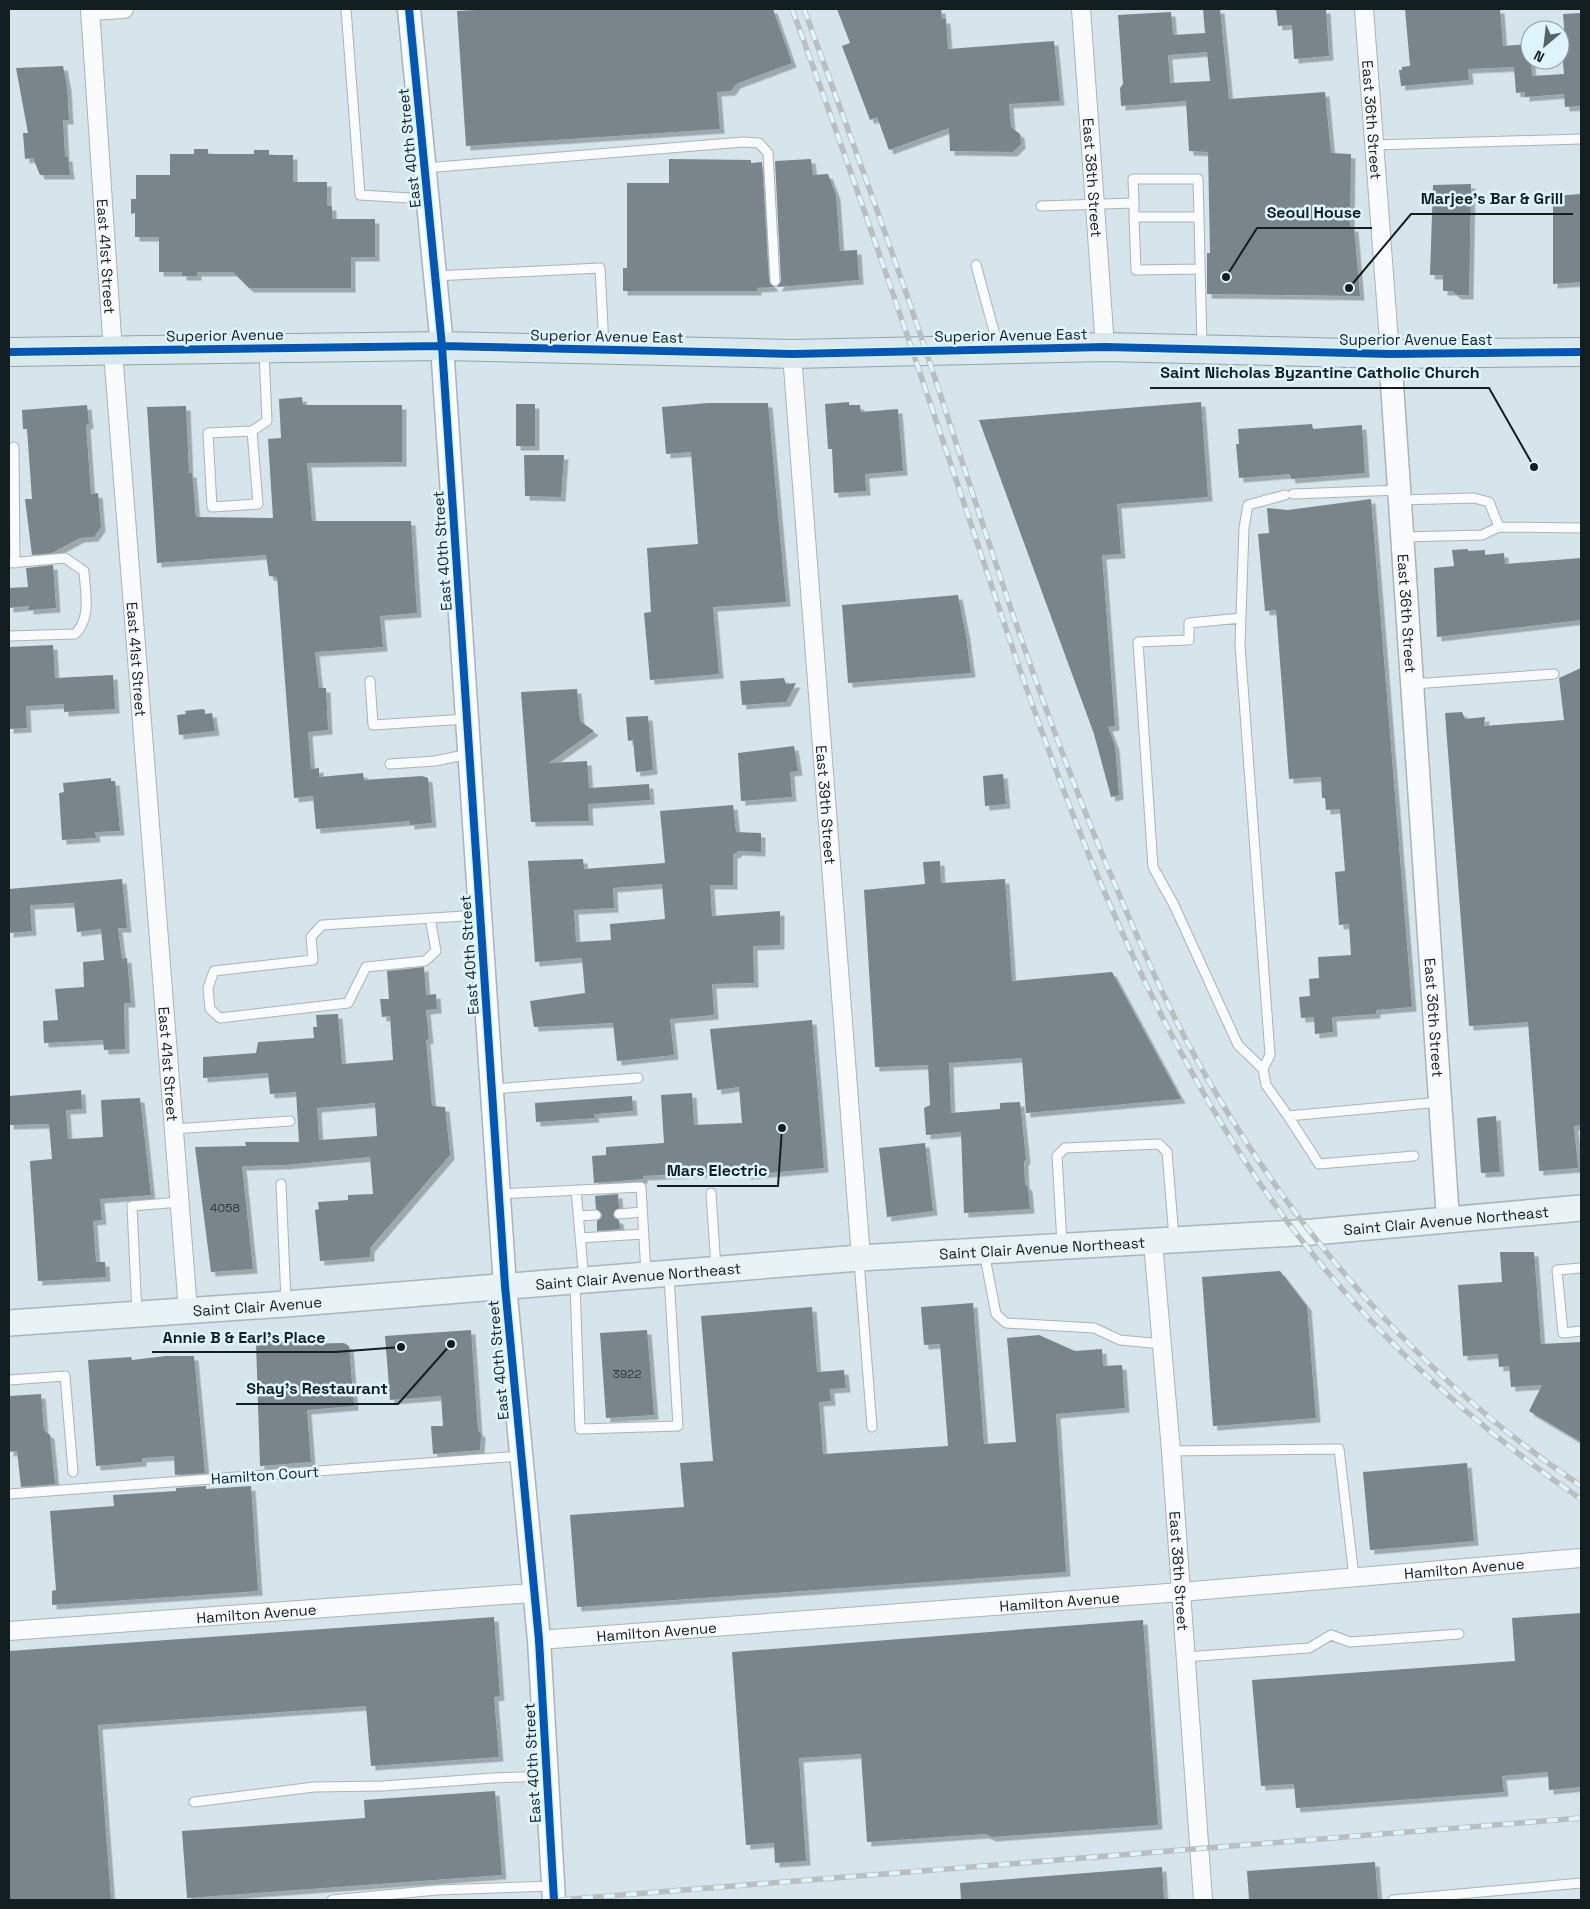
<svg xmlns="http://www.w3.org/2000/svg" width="1590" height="1909" viewBox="0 0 1590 1909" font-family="'Space Grotesk',sans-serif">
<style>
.building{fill:#79858a;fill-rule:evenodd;filter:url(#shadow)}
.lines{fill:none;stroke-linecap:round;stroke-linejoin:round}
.service-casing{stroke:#a8b5b9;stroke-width:11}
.minor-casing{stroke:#a8b5b9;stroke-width:20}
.tertiary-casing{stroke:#a8b5b9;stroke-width:25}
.secondary-casing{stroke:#a8b5b9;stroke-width:28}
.primary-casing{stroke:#8ca7ae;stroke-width:30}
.service{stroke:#f9fbfc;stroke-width:9}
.minor{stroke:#f9fbfc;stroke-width:18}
.tertiary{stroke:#f9fbfc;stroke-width:22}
.secondary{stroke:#e9f2f4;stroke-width:25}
.primary{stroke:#dbe8ec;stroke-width:28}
.rail-casing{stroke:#babebf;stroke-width:5.5}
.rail{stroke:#def5fd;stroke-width:4;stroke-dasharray:11;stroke-linecap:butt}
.cycleway-casing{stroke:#def5fd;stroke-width:11}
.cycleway{stroke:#0057b8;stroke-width:8}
.labels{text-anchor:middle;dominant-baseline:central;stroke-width:5;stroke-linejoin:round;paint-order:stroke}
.number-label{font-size:12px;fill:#2c383b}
.street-label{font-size:15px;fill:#131e21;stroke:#def5fd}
.leader{fill:none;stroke:#131e21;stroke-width:2}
.callout-dot{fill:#131e21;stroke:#def5fd;stroke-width:2}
.callout-label{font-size:16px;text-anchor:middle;font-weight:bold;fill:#131e21;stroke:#def5fd;stroke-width:5;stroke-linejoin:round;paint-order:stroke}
</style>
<defs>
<filter id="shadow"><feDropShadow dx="4.5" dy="4.5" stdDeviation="0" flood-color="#0004"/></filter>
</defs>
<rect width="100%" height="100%" fill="#d5e5eb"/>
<path class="building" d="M492 9H773L792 63 736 84 731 91 717 92 720 129 466 146 457 11Z
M837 9H941L942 19H946L948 49 1054 41 1060 101 1009 104 1011 127 1020 134 1021 144 1013 152 950 151 949 128 889 150 877 117 870 120 842 46 850 43Z
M1203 9H1220L1229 99 1325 92 1331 153 1351 154 1350 227H1354L1360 296 1207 294V253H1210L1208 152 1189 151 1186 101 1121 106 1120 88 1123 84 1118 15 1171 12 1173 35 1205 33ZM1207 52 1210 81 1170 83 1168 55Z
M1276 9H1326L1329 56 1294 59 1292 25 1278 26Z
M1405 9H1500L1503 46 1530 44 1532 76 1564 74 1562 52H1566L1563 14 1581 13V106L1565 107 1564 94 1525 97V92L1516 93 1514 67 1468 69 1469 80 1401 86 1399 70H1402V67L1410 66Z
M63 66 67 86 69 120H63L65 157H68L70 175H40L33 158 25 159 23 133H28L16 68Z
M194 149H208V154H254V150H269V155H293V182H327V206H332V219H375V257H351V288H249L233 272H197V276H182V272H159V237H135V213L131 214V199H136V175H170V154H194Z
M669 159 751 160V163L762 162 769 281 774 287 757 288V291H623V268H627V183H669Z
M811 159 813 175 828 174 836 195 840 251 857 250 859 280 777 287 781 281 775 161Z
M1471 184 1469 295H1457L1452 291H1443V275H1430L1433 185Z
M1581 194V282L1553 284V196Z
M302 397 303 405H402V462L307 463 312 521H411L417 613 380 616 383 647 315 652 319 688H326L328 730 308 732 311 769 319 768V777L363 773 364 780 422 776 428 778 432 823 410 825V821L316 829 313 796 294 798 277 577 269 576 266 555 157 563 147 407 186 406 189 473H192L196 517 273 518 268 439 281 438 279 399Z
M849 402V405H860L861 412 898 409 903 471 865 474 866 491 834 493 832 449H828L825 404Z
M1201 402 1208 497 1117 504 1121 554 1102 555 1115 726 1108 727 1115 746 1119 795 1111 797 1094 734 979 420Z
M708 403H768L786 602 713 607 719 674 650 680 644 613 651 612 647 548 698 544 691 452 666 454 662 407Z
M516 404H535V446H516Z
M87 405 89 424 86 425 91 494 98 493 101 527 94 537 80 538 52 553 32 555 25 499H32L27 429H23L22 410Z
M1312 424 1313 429 1362 425 1365 473 1291 479 1290 474 1239 478 1236 444H1239L1238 429Z
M524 455H564L561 497 525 496Z
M1371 499 1412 1007 1376 1010V1014L1332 1017 1333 1032 1315 1034 1314 1017 1301 1018 1299 997 1310 996 1309 979 1319 978 1318 957 1351 955 1349 924 1339 925 1335 872 1345 871 1340 809 1326 810 1325 798H1322L1321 777 1289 779 1276 610 1265 611 1258 534 1269 533 1267 508 1288 510Z
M1468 549V551L1485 550V555L1504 553 1505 564 1581 558V620L1437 637 1434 568 1454 566 1452 550Z
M53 565 56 608 29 610V606L9 608V588L28 587 26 568Z
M958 595 966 636 971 673 848 683 842 605Z
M53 645 55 678 113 675 115 709 64 712V704L26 706 27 728 9 729V647Z
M1581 668V1125L1574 1126 1578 1168 1539 1171 1528 1022 1469 1026 1445 713 1462 712 1465 719 1485 717 1484 726 1564 720 1559 678Z
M784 678 786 684 796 683 786 702 742 705 740 681Z
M577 689 580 721 594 731 549 763 587 761 589 788 649 784 650 800 588 804 589 821 531 822 521 692Z
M202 709 205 710V714L212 713 215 731 179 735 177 715 186 714 185 711Z
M648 716 653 770 636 772 633 740 628 741 626 717Z
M794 746 798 771 790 772 792 797 741 801 738 753Z
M1003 774 1006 804 985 806 983 776Z
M111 778V781H115L120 831 95 832 96 838 62 840 59 793 64 792 63 783Z
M733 805 736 832 761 833V852L737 851V853L733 854V885H710L712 916 780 911V945L753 946 754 983 712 984 714 1015 670 1019 674 1055 617 1061 613 1023 534 1027 530 1001 585 993 582 958 535 962 528 861 583 859 584 869 665 863 660 811ZM662 884 665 919 610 924 611 940 576 942 574 910 614 908 613 888Z
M940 861 941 883 1005 879 1012 981 1112 972 1181 1099 1026 1113 1022 1058 949 1063 951 1113 1000 1109V1103L1020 1102 1026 1159 1024 1162 1025 1184 1028 1187 1030 1209 964 1213 961 1132 926 1135 924 1108 930 1105 928 1065 875 1067 864 890 925 884 923 862Z
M122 879 127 928H118L122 959 127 958 131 1003H124L125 1049 104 1050 103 1040 44 1043 43 1021 58 1020 55 989 84 987 83 962 104 960 101 929 77 932 74 903 30 905 32 931 9 933V889Z
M424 967 426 995 436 994 437 1009 426 1010 429 1039 426 1040 432 1106 445 1107 450 1155 370 1248V1257L320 1261 315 1210 319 1209 318 1202 348 1200V1195L373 1194 370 1157 285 1165 242 1166 253 1269 211 1272 195 1147 246 1146 245 1142H299L296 1092 270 1094 268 1073 203 1078V1057L256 1053 258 1042 314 1038 313 1027H317L316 1015 338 1014 342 1064 393 1060 390 1016 382 1017 380 999H389L387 971ZM375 1103 377 1136 319 1140 317 1108Z
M812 1020 824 1168 746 1175V1171L643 1176V1179L594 1183 592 1156 606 1155V1147L664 1143 661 1095 692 1093 694 1125 742 1123 739 1087 717 1090 710 1029Z
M81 1090 82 1109 66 1110 68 1139 103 1137 101 1100 140 1098 151 1195 100 1199 102 1220 93 1221 96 1262H105L106 1277 38 1281 30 1161 52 1159 49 1124 9 1125V1096Z
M632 1096 633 1111 594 1114 595 1118 536 1122 535 1103Z
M1496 1116 1500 1172 1481 1173 1477 1118Z
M925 1143 933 1211 887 1217 879 1148Z
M618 1194 619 1208 613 1214 614 1218 619 1220 620 1229 597 1231V1221L601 1218 602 1214 596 1209 595 1196Z
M1500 1252H1534L1541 1344 1581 1342V1442L1529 1411 1542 1385 1511 1387 1509 1366 1499 1367 1498 1354 1463 1356 1458 1285 1502 1282Z
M1280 1271 1307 1306 1316 1418 1213 1426 1202 1277Z
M973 1303 984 1444 1016 1442 1007 1338 1039 1335 1075 1351 1102 1349 1103 1366 1122 1365 1125 1408 1056 1414 1066 1572 577 1607 570 1515 684 1507 680 1463 713 1461 701 1316 812 1307 817 1372 844 1370 846 1388 830 1389 831 1401 819 1402 823 1454 948 1446 940 1344 924 1345 921 1307Z
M471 1330 478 1431 481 1433 480 1450 433 1454 431 1426H443L441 1396 390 1400 385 1336Z
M647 1330 654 1415 606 1418 600 1333Z
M277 1341 302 1342V1344L344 1343 349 1346 354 1406 307 1410 311 1462 260 1466 256 1343Z
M166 1356H194L205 1473 175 1475 174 1456 142 1458V1462L96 1466 88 1360 131 1357 132 1360Z
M41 1394 44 1430 50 1435 55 1484 21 1487 17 1451 9 1452V1396Z
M1467 1463 1474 1541 1370 1550 1363 1472Z
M206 1486V1489L251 1486 258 1591 52 1605V1591L56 1590 50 1511 114 1506 113 1495 176 1491V1488Z
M1581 1613V1787L1549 1790 1548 1772 1502 1776 1504 1792 1296 1808 1294 1784 1261 1786 1252 1680 1515 1661 1512 1618Z
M494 1617 500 1696 494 1697 499 1757 371 1766 366 1706 98 1725 111 1900H9V1651Z
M1143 1620 1158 1825 992 1837 985 1834 867 1842 861 1754 799 1758 806 1861 775 1863 774 1843 746 1845 732 1652Z
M495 1791 502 1875 187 1898 182 1831 365 1818 364 1800Z
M1375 1862 1378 1900H1249L1247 1871Z
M1162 1867 1164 1900H961L960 1883Z"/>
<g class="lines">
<g class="service-casing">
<path id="service" d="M346 9 360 195 427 199
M1375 145 1581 139
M425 168 743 142 759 143 768 153 775 281
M1041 206 1134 203 1133 179H1198L1199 217H1134V203
M1134 217 1136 270 1200 269
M1199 217 1202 347
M976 265 998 346
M435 276 600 268 604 347
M252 431 258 504 212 507 208 433Z
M252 431 267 421 264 352
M14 447 15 563
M1293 494 1399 490
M1285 495 1248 505 1244 528 1240 645 1270 1055 1263 1069 1266 1085 1288 1116 1440 1102
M1400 500 1474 498 1489 502 1499 527 1581 528
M1403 537 1482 535 1499 527
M9 563 65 558 84 571C85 592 92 618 75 634L9 636
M1241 618 1189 623V640L1138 642 1153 867 1174 905 1238 1045 1263 1069
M370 681 373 725 466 719
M1413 684 1554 674
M390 764 435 761 469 754
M430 918 436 951 425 961 366 967 348 1003 220 1018 210 1009 208 988 214 971 313 960 311 937 322 925 480 915
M492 1089 638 1078
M1288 1116 1319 1164 1414 1156
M174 1129 290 1121
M281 1184 286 1301
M576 1190 584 1280
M711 1193 716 1268
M498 1194 641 1187 646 1274
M619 1214 642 1212
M578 1216 596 1215
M580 1238 643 1234
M1062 1244 1057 1156 1065 1148 1159 1144 1167 1152 1174 1238
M984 1252 996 1314 1006 1323 1094 1328 1120 1340 1162 1344
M859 1261 872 1427
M1581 1268 1557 1270 1563 1333 1581 1331
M575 1283 580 1429 678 1426 669 1276
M137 1314 132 1206 180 1202
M9 1380 65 1376 73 1472
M1171 1451 1339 1449 1354 1577
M9 1494 520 1456
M1185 1657 1309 1648 1331 1635 1350 1642 1459 1634
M194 1802 314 1787 383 1786 493 1778 547 1776
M332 1900 437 1890 553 1886
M1393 1900 1581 1883"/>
</g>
<g class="minor-casing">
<g id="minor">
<path id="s1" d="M90 9 113 352 188 1310"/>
<path id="s2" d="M1081 9 1105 347"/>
<path id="s3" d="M1364 9 1390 354"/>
<path d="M90 11 124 9"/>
<path id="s4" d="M792 354 861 1258"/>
<path id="s5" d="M1153 1242 1171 1451 1203 1900"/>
<path id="s6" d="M9 1631 532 1593"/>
<path id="s7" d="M539 1640 1181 1592 1581 1558"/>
</g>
</g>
<g class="tertiary-casing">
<g id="tertiary">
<path d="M409 9 442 346 505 1286 539 1640 554 1900"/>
<path id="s8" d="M1390 354 1448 1219"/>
</g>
</g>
<g class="secondary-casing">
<g id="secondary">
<path id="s9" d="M9 1323 286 1304 859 1258 1313 1232 1581 1208"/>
</g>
</g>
<g class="primary-casing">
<path id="primary" d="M9 352 442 346 792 354 1105 347 1390 354 1581 352"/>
</g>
<use href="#service" class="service"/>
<use href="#minor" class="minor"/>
<use href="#tertiary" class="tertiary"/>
<use href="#secondary" class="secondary"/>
<use href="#primary" class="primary"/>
<g class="rail-casing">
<path id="rail" d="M792 9C854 177 911 346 968 515 1044 744 1121 978 1257 1179 1342 1305 1456 1414 1581 1499
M804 9C853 143 902 276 946 412 998 572 1050 733 1116 887 1146 958 1177 1029 1217 1095 1308 1249 1432 1386 1581 1486
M560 1900 1581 1818"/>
</g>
<use href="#rail" class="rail"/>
<g class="cycleway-casing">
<path id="cycleway" d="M409 9 442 346 505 1286 539 1640 554 1900
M9 352 442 346 792 354 1105 347 1390 354 1581 352"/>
</g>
<use href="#cycleway" class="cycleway"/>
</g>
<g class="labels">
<g class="number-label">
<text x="225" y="1208">4058</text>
<text x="627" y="1374">3922</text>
</g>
<g class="street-label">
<text stroke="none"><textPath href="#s3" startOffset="111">East 36th Street</textPath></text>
<text transform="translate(409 148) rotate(-96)">East 40th Street</text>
<text stroke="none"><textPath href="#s2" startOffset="169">East 38th Street</textPath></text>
<text stroke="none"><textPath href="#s1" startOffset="248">East 41st Street</textPath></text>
<text transform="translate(225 335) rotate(-1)">Superior Avenue</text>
<text transform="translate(1011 335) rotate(-1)">Superior Avenue East</text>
<text transform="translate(607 336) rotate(1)">Superior Avenue East</text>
<text x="1416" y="339">Superior Avenue East</text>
<text transform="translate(442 551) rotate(-94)">East 40th Street</text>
<text stroke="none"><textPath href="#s8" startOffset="260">East 36th Street</textPath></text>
<text stroke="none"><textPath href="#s1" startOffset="652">East 41st Street</textPath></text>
<text stroke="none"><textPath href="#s4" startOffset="452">East 39th Street</textPath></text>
<text transform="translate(469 955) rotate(-94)">East 40th Street</text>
<text stroke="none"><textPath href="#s8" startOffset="665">East 36th Street</textPath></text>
<text stroke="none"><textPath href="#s1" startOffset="1058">East 41st Street</textPath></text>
<text stroke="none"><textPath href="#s9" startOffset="1441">Saint Clair Avenue Northeast</textPath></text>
<text stroke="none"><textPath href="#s9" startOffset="1036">Saint Clair Avenue Northeast</textPath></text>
<text stroke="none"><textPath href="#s9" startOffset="631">Saint Clair Avenue Northeast</textPath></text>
<text stroke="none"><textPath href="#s9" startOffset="249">Saint Clair Avenue</textPath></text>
<text transform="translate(498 1360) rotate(-95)">East 40th Street</text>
<text transform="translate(265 1475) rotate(-4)">Hamilton Court</text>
<text stroke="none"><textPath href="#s7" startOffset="928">Hamilton Avenue</textPath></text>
<text stroke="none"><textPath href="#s5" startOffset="330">East 38th Street</textPath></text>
<text stroke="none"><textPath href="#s7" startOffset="522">Hamilton Avenue</textPath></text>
<text stroke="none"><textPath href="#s6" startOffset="248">Hamilton Avenue</textPath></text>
<text stroke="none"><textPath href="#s7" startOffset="118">Hamilton Avenue</textPath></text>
<text transform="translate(532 1763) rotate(-93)">East 40th Street</text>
</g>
</g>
<path class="leader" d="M1349 288L1411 214H1573M1226 277L1257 228H1372M1534 467L1489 388H1150M782 1128L778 1186H657M401 1347L335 1352H152M451 1344L398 1404H236"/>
<g class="callout-dot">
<circle cx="1349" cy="288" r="5"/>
<circle cx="1226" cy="277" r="5"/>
<circle cx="1534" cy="467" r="5"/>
<circle cx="782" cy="1128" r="5"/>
<circle cx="401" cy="1347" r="5"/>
<circle cx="451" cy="1344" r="5"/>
</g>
<g class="callout-label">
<text x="1492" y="204">Marjee's Bar &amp; Grill</text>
<text x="1314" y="218">Seoul House</text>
<text x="1320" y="378">Saint Nicholas Byzantine Catholic Church</text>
<text x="717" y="1176">Mars Electric</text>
<text x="244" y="1343">Annie B &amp; Earl's Place</text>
<text x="317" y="1394">Shay's Restaurant</text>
</g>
<rect width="1590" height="1909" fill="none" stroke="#131e21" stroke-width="20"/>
<g transform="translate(1545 45) rotate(208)"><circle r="24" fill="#def5fd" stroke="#8d9fa5"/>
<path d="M0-4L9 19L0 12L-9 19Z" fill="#576468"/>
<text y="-8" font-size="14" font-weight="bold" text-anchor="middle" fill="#131e21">N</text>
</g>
</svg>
